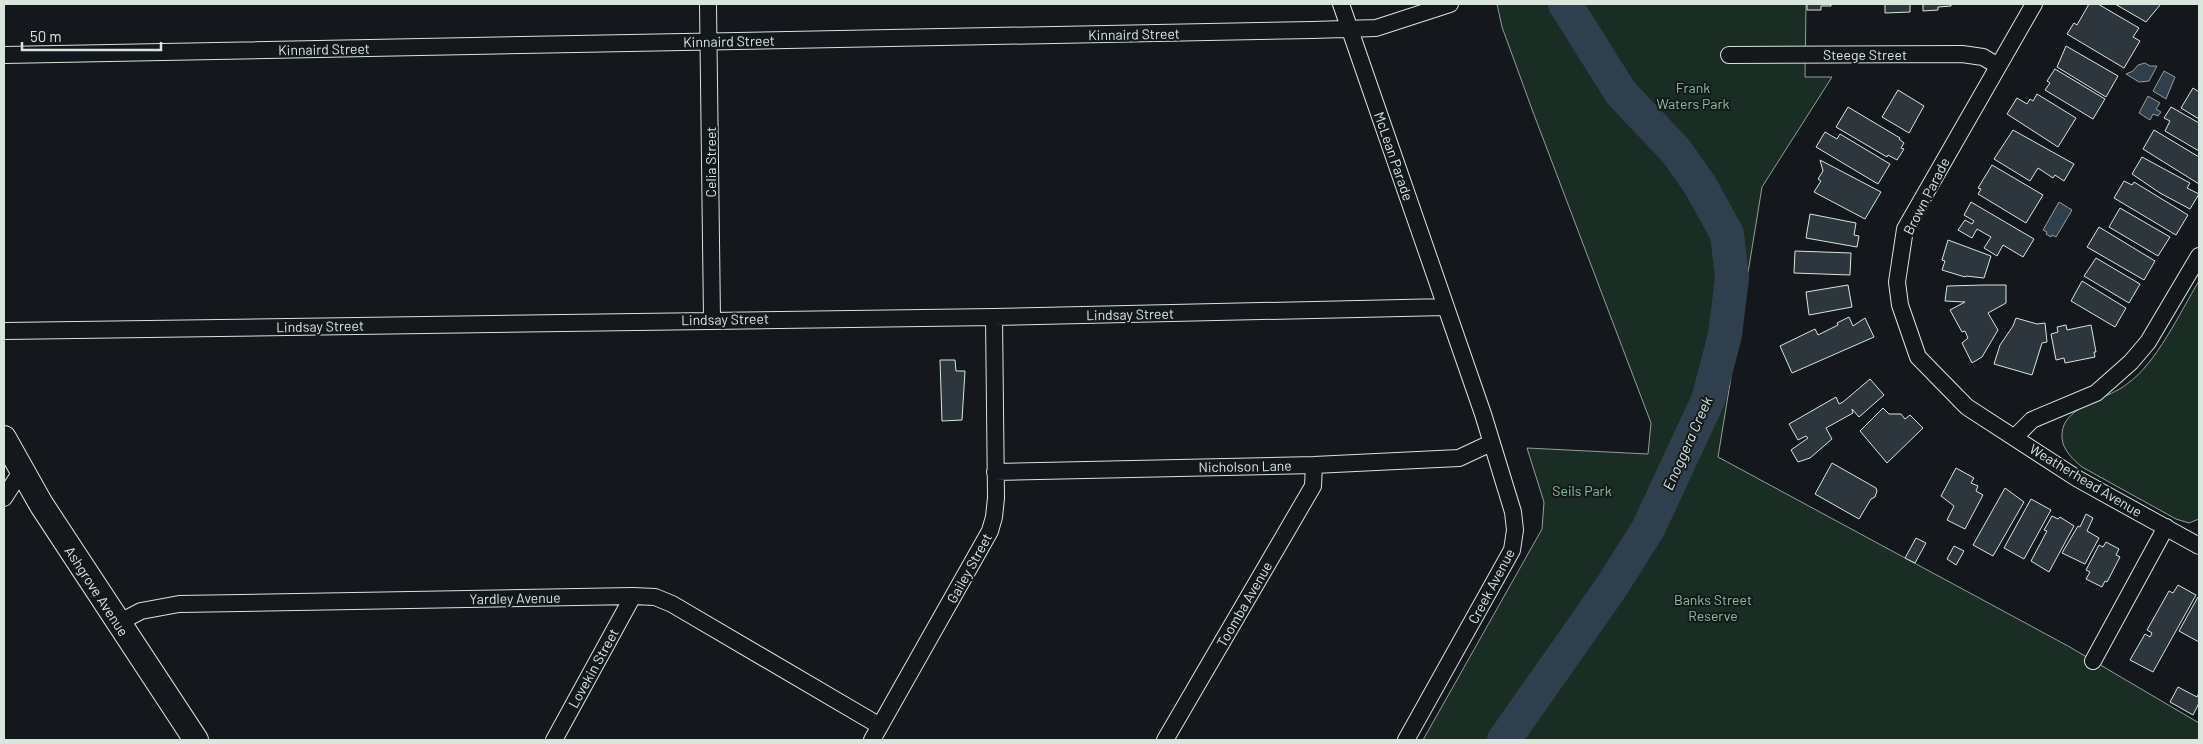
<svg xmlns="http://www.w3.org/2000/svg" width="2203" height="744" viewBox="0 0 2203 744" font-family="Barlow,sans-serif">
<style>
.green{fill:#1a2d24;stroke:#939e99}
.water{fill:#2f3f4d;stroke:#939e99}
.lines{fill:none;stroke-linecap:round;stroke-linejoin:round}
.river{stroke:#2f3f4d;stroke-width:34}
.building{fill:#2c363c;stroke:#d8e6dc}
.street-casing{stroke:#d8e6dc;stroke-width:18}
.secondary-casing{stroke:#d8e6dc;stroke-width:26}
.street{stroke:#14181c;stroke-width:16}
.secondary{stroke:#14181c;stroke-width:24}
.labels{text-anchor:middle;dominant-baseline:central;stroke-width:4;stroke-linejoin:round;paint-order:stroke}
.street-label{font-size:14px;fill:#d8e6dc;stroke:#14181c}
.park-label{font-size:14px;fill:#8ac095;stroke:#14181c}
.water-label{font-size:15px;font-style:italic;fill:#d8e6dc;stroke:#14181c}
</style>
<rect width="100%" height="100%" fill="#14181c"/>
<path class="green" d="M1497 4H1806L1805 77H1832L1762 187 1718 457 2068 646 2199 723V740H1423L1542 529 1544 502 1527 448 1648 454 1651 423 1533 112 1502 27Z
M2199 281V519L2189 523 2176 519 2082 467C2069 456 2057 444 2064 425 2073 404 2110 398 2127 384 2157 363 2180 312 2199 281Z"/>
<path class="water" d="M2145 63 2150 66H2157L2149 81 2139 82 2126 74 2133 71 2138 65Z
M2164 71 2175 77 2166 99 2153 91Z
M2148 96 2160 103 2156 109 2161 112 2158 116 2153 114 2150 120 2139 113Z
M2059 202 2072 210 2056 237 2052 235 2051 237 2046 234 2047 232 2043 230Z"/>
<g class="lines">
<path class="river" d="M1504 740 1610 589 1648 529 1708 400 1725 335 1732 278 1727 234 1700 185 1676 151 1621 93 1565 4"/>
</g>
<path class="building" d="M1807 4H1831V6H1821V10H1807Z
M1885 4H1910V12L1885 13Z
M1923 4H1951V6L1938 7V10L1923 11Z
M2089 4H2098L2139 28 2133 37 2140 41 2124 68 2067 34 2074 23 2077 25Z
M2115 4H2158L2160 5 2146 22Z
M2066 46 2118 76 2106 97 2057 67Z
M2055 69 2105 99 2093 119 2045 90 2050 83 2047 81Z
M2193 88 2199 92V119L2181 108Z
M1898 90 1924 106 1909 133 1882 117Z
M2037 94 2076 118 2058 147 2007 114 2017 98 2027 104 2030 99 2033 101Z
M1848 107 1900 138 1899 139 1904 143 1901 148 1904 149 1897 160 1888 155 1887 157 1836 127Z
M2171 107 2199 123V151L2165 131 2170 121 2164 118Z
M2013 130 2074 164 2064 181 2055 175 2053 178 2038 168 2030 181 1994 159Z
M2154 130 2199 157V184L2143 149Z
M1825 132 1837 139 1840 134 1890 164 1878 184 1816 147Z
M2142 157 2190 183 2187 188 2199 194 2190 209 2160 193 2132 174Z
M1820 160 1881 192 1865 219 1814 192 1821 181 1818 179 1823 171Z
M1992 165 2043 195 2026 223 1978 194 1981 189 1978 188Z
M2124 181 2132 185 2134 182 2188 215 2176 235 2114 198Z
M1971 202 2034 239 2023 257 2003 245 1997 256 1984 248 1991 237 1977 229 1972 238 1958 230 1965 220 1972 224 1974 221 1964 215Z
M2120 208 2170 237 2158 256 2109 227Z
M1810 214 1856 223 1854 235 1859 236 1857 247 1806 238Z
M2099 227 2155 261 2144 280 2087 247Z
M1948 240 1991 256 1984 278 1966 276 1965 277 1942 270 1945 261 1942 260Z
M1795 251 1851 253 1850 275 1794 273Z
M2096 258 2140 284 2129 303 2084 276Z
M2082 281 2126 308 2115 327 2071 301Z
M1848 285 1852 307 1809 315 1806 292Z
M1984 285H2006V303L1988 313 1998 330 1982 357 1972 363 1962 343 1968 338 1965 331 1962 332 1950 310 1965 302 1945 301 1947 286Z
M1849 317 1853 326 1865 318 1874 337 1792 373 1780 346 1815 329 1818 335 1838 325 1837 323Z
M2016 318 2037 324 2045 323 2047 342 2042 343 2032 375 1994 364 2000 345 2013 326Z
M2066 325 2067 330 2091 325 2096 352H2094L2095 357 2065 363 2064 358 2056 360 2051 334 2058 332 2057 327Z
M940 360H955L956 371H965L962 420 942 421Z
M1870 379 1884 395 1859 417 1852 409 1853 413 1826 428 1832 439 1810 458 1798 462 1791 450 1808 438 1806 436 1798 440 1789 424 1836 397 1839 404 1843 402Z
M1883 408 1889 414H1901L1905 419 1910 415 1923 428 1887 463 1860 431Z
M1832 463 1876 488 1877 491 1875 497 1871 499 1859 519 1815 494Z
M1956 468 1974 478 1971 483 1978 486 1976 491 1983 495 1965 529 1947 520 1954 506 1941 496Z
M2005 488 2024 502 1993 556 1973 545Z
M2031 499 2051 510 2024 559 2004 548Z
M2086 514 2093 518 2087 531 2099 538 2085 564 2062 553 2078 526 2080 527Z
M2052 516 2058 519 2060 517 2074 526 2049 572 2031 561 2047 531 2044 530Z
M1916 538 1926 543 1915 563 1905 558Z
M2106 542 2119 549 2116 555 2120 557 2107 582 2105 581 2102 587 2086 579 2090 572 2086 570 2099 545 2103 547Z
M1954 546 1964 551 1956 565 1947 559Z
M2178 585 2196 595 2153 672 2130 660 2145 634 2150 637 2152 633 2147 630 2169 591 2173 593Z
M2198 597H2199V642L2179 631Z
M2178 687 2197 697 2199 693V703L2193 715 2170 702Z"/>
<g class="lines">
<g class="street-casing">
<path id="street" d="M708 4 712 319
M1341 4 1483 414 1513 512 1515 530 1512 550 1406 740
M2034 4 1905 229 1897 282 1900 305 1918 357 1967 407 2078 479 2199 546
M4 55 1312 30 1376 28 1450 4
M1729 55 1962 54 1983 57 1998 66
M4 331 994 317 1446 307
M2015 437 2032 420 2096 393 2131 362 2148 342 2199 256
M995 472 1314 465 1459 458 1491 443
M4 498 22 470
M118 623 141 611 179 604 633 596 655 597 672 604 880 726
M2093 661 2166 527
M554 740 633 596
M872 740 990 531 994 517 996 498 994 317
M1165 740 1313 486 1314 465"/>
</g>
<g class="secondary-casing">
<path id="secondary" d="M4 438 41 504 196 740"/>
</g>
<use href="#street" class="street"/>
<use href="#secondary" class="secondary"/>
</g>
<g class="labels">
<g class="street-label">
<text transform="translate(1134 34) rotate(-1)">Kinnaird Street</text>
<text transform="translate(729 41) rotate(-1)">Kinnaird Street</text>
<text transform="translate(324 49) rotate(-1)">Kinnaird Street</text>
<text x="1865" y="54">Steege Street</text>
<text transform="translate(1394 156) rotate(71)">McLean Parade</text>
<text transform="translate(710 162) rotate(-90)">Celia Street</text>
<text transform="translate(1926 196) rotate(-63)">Brown Parade</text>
<text transform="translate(1130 314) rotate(-1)">Lindsay Street</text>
<text transform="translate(725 319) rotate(-1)">Lindsay Street</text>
<text transform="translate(320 326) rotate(-1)">Lindsay Street</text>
<text transform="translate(1245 466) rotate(-1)">Nicholson Lane</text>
<text transform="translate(2086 480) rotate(31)">Weatherhead Avenue</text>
<text transform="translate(969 568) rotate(-61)">Gailey Street</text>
<text transform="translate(1491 586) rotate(-62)">Creek Avenue</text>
<text transform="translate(97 591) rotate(57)">Ashgrove Avenue</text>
<text transform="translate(515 598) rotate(-1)">Yardley Avenue</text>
<text transform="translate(1244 604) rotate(-60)">Toomba Avenue</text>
<text transform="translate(593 668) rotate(-61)">Lovekin Street</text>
</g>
<g class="park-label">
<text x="1693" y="87">Frank<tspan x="1693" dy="16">Waters Park</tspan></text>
<text x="1582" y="490">Seils Park</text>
<text x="1713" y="599">Banks Street<tspan x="1713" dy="16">Reserve</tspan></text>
</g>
<g class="water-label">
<text transform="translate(1687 443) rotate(-66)">Enoggera Creek</text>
</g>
</g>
<rect width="2203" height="744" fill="none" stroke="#d8e6dc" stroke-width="10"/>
<path d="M22 42v8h139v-8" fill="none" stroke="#d8e6dc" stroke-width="2.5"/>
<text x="30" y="42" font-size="15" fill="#d8e6dc" stroke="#14181c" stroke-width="4" paint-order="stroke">50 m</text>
</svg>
